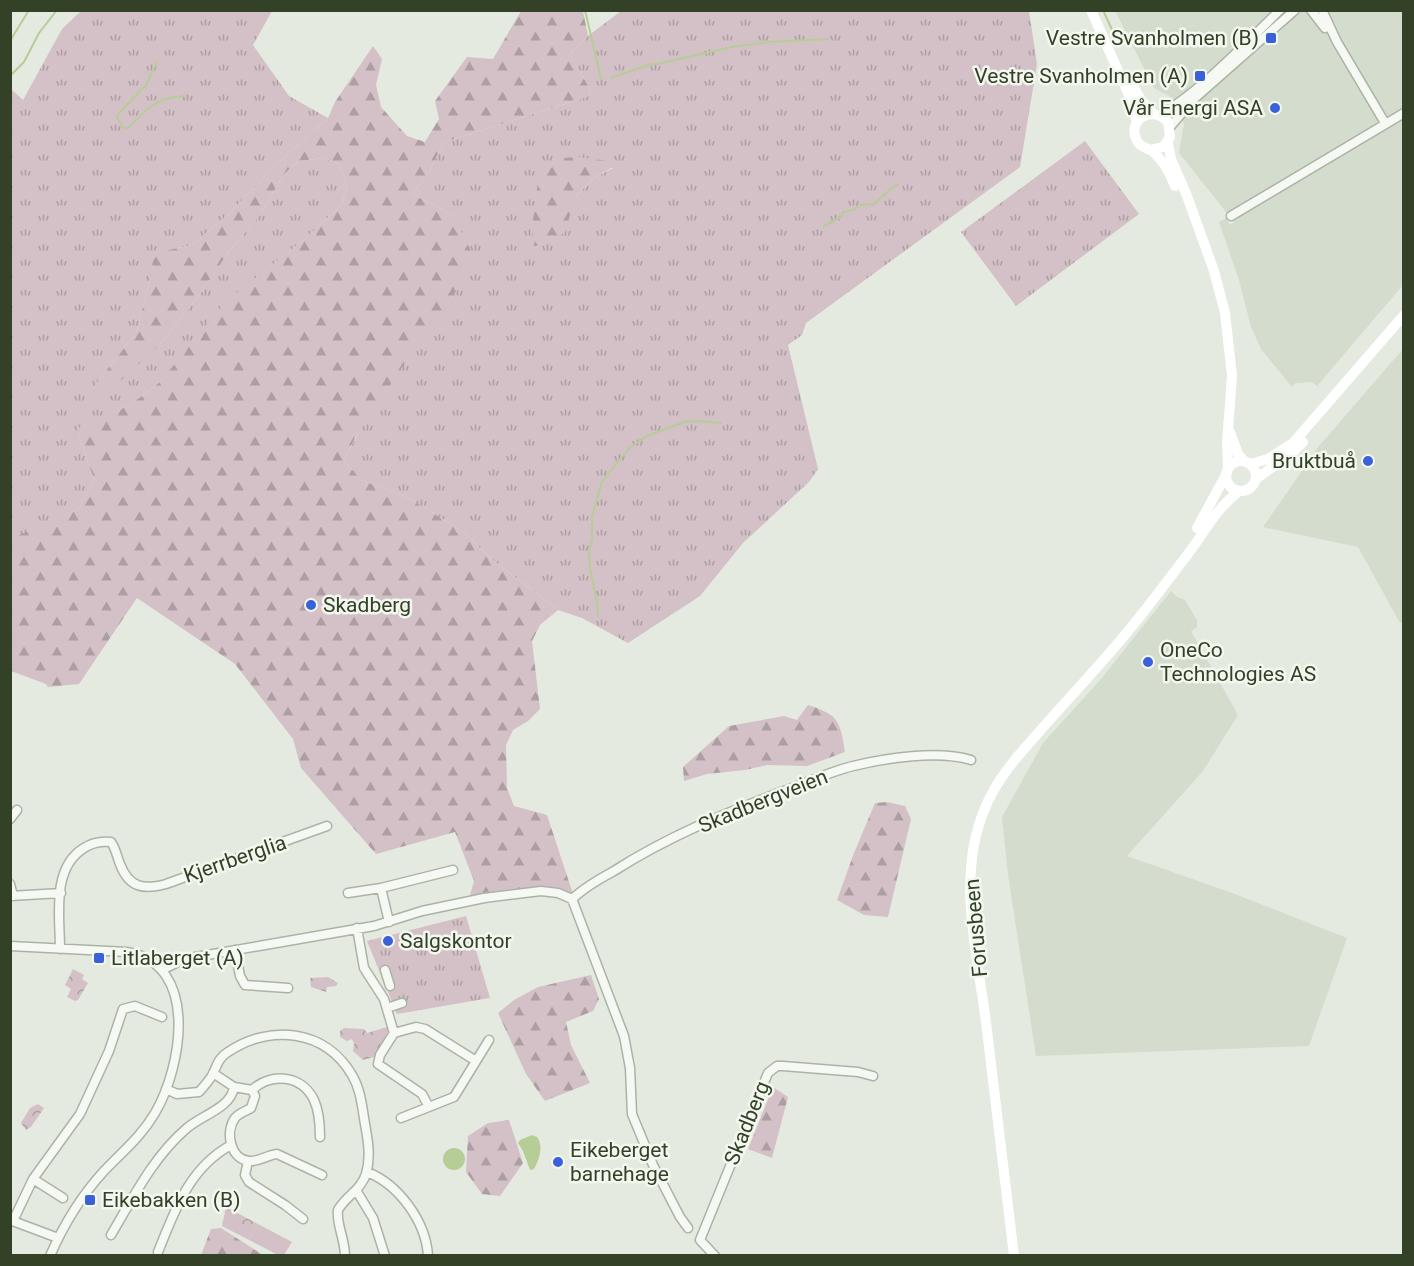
<svg xmlns="http://www.w3.org/2000/svg" width="1414" height="1266" viewBox="0 0 1414 1266" font-family="Roboto,sans-serif">
<style>
.built{fill:#d4dccd}
.grass{fill:url(#grass-tufts);fill-rule:evenodd}
.forest{fill:url(#forest-firs)}
.park{fill:url(#park-crowns)}
.pitch{fill:#d4c0c7}
.water{fill:#b6cd97}
.lines{fill:none;stroke-linecap:round;stroke-linejoin:round}
.stream{stroke:#b6cd97;stroke-width:2}
.street-casing{stroke:#abb4a4;stroke-width:11}
.street{stroke:#f5f8f3;stroke-width:8}
.secondary{stroke:#fff;stroke-width:10}
.poi-dot{fill:#3a61d9;stroke:#f3f7ef;stroke-width:2}
.labels{text-anchor:middle;dominant-baseline:central;stroke-width:5;stroke-linejoin:round;paint-order:stroke}
.poi-label{font-size:21px;fill:#334227;stroke:#f3f7ef;text-anchor:start}
.street-label{font-size:21px;fill:#334227;stroke:#f3f7ef}
</style>
<defs>
<pattern id="grass-tufts" width="24" height="20" patternUnits="userSpaceOnUse" patternTransform="scale(1.5)"><rect width="24" height="20" fill="#d4c0c7"/><path d="M3 7l-1-3M5 7V3M7 7l1-3M15 17l-1-3M17 17v-4M19 17l1-3" fill="none" stroke="#ad9ea2"/></pattern>
<pattern id="forest-firs" width="22" height="20" patternUnits="userSpaceOnUse" patternTransform="scale(1.5)"><rect width="22" height="20" fill="#d4c0c7"/><path d="M5 1l3.5 6h-7zM16 11l3.5 6h-7z" fill="#ad9ea2"/></pattern>
<pattern id="park-crowns" width="20" height="18" patternUnits="userSpaceOnUse" patternTransform="scale(1.5)"><rect width="20" height="18" fill="#d4c0c7"/><path d="M2 6a3 3 0 1 1 6 0M12 15a3 3 0 1 1 6 0" fill="none" stroke="#ad9ea2"/></pattern>
</defs>
<rect width="100%" height="100%" fill="#e4eadf"/>
<path class="built" d="M1115 11H1403V285L1317 386 1312 382 1296 383 1292 387 1261 349 1251 327 1239 280 1219 222 1226 218 1230 225 1234 222 1179 153 1184 124 1169 96 1154 88Z
M1403 349 1404 621 1400 623 1358 547 1263 527 1319 446Z
M1171 591 1177 597 1185 600 1197 620V627L1191 631 1238 715 1203 771 1127 856 1235 894 1347 938 1309 1046 1036 1056 1008 875 1002 817 1043 743 1101 679Z"/>
<path class="grass" d="M81 11H272L253 45 289 96 328 118 275 166 228 215 192 245 155 253 150 281 136 333 95 385 160 344 200 294 230 250 260 215 284 174 299 161 324 158 339 164 347 185 342 204 305 239 267 269 193 343 160 382 130 405 79 428 78 434 94 479 79 509 11 540 10 140 23 100 62 29Z
M621 11H1029L1037 64 1020 167 806 323 802 335 788 345 818 469 809 482 743 543 700 596 628 643 582 618 558 610 490 558 465 533 409 498 361 480 344 460C375 398 420 342 460 286L453 215 412 194 427 175 444 142 587 97 591 91 570 54 588 36ZM578 157 613 168 594 178 574 198Z
M1085 141 1139 214 1016 306 961 232Z
M466 916 490 998 397 1014 367 941Z"/>
<path class="forest" d="M521 11H583L588 36 570 54 591 91 587 97 444 142 427 175 412 194 453 215 471 251 460 286 403 366 355 438 344 460 361 480 409 498 465 533 490 558 558 610 540 625 532 641 540 709 528 721 513 730 506 745 507 788 514 806 547 815 573 894 469 899 474 881 455 832 376 854 301 768 293 739 235 664 137 598 79 684 48 687 46 684 11 671 10 539 79 509 94 479 78 434V428L130 405 160 382 226 301 305 239 342 204 347 185 339 164 324 158 299 161 284 174 260 215 230 250 200 294 160 344 119 382 95 394 92 390 95 385 136 333 150 281 154 253 192 245 228 215 275 166 328 118 335 102 373 46 382 59 376 85 381 107 407 136 425 142 439 119 435 101 467 57 493 59Z
M11 89 23 100 11 140Z
M578 157 608 161 613 167 594 178 574 198 566 231 549 244 534 246 532 228 538 181 561 158Z
M808 705C839 715 840 721 845 752L807 766 767 765 745 770 707 774 684 781 683 767 729 726 784 716 797 720Z
M887 802 905 806 911 819 888 917 864 915 837 900 854 853 875 803Z
M591 975 599 999 593 1011 566 1022 571 1045 590 1083 545 1101 526 1074 498 1013 514 1000 538 987Z
M773 1087 788 1097 772 1158 748 1149Z
M509 1120 523 1163 500 1196 482 1194 466 1172 468 1136 488 1123Z
M221 1228 263 1255H201L211 1229Z"/>
<path class="park" d="M73 969 84 975 82 979 88 983 78 1000 75 1001 67 997 71 989 65 985Z
M328 977 338 983 336 986 327 987 326 992 311 987 310 978Z
M387 1027 388 1031 377 1054 374 1057 363 1060 353 1051 354 1043 352 1039 347 1041 340 1037V1031L344 1028 364 1029 367 1033Z
M38 1104 44 1108 31 1127 26 1130 21 1123 30 1108Z
M226 1207 258 1224 249 1240 222 1226Z"/>
<path class="pitch" d="M258 1224 292 1242 284 1255H278L249 1240Z"/>
<path class="water" d="M532 1135 537 1137C544 1146 539 1160 534 1169L530 1170 523 1151 518 1143 520 1140Z
M443 1159a11 11 0 1 1 22 0a11 11 0 1 1-22 0Z"/>
<g class="lines">
<path class="stream" d="M585 10 601 79
M1103 10 1113 32
M621 12 622 10
M10 41 29 10
M157 62 146 85 118 114 117 118 124 128H128C141 116 150 103 169 98 173 97 179 97 184 96
M10 76 24 62 39 33 57 10
M611 78 651 64H657L732 47 770 42 828 39
M824 226 841 217 843 212 854 210 860 205 874 204 893 187 898 185
M598 616 597 601 590 569 589 552 592 539V517L602 482 630 447 647 436 684 422 698 421 721 423"/>
<g class="street-casing">
<path id="street" d="M1311 10 1325 28
M1322 10 1337 42 1385 123
M1160 115C1201 91 1245 44 1280 10
M1170 127 1195 98 1295 10
M1231 216 1404 113
M10 819 17 810
M10 884 13 896
M381 888 389 922
M348 893 381 888 453 870
M10 896 61 893
M572 899C584 888 599 879 614 871 667 837 725 813 784 791 806 783 829 772 853 766 886 758 938 750 971 760
M357 928 364 968 384 999 394 1033
M10 946 127 952C200 964 182 1067 155 1113 141 1137 122 1152 104 1171 82 1195 63 1226 50 1256
M60 949C60 917 51 868 84 848 93 842 101 841 111 842 116 849 117 857 120 864 129 888 144 890 166 884L327 826
M235 950 240 976 245 985 288 988
M162 970 184 959 374 926 422 911 484 898 541 891 558 893 572 899 624 1036 630 1068 632 1114 653 1165 680 1217 688 1228
M385 970 390 986
M387 1008 402 1003
M213 1073 234 1087 252 1090 255 1096 251 1108C246 1111 239 1113 235 1118 225 1132 230 1159 249 1161 259 1162 267 1155 277 1154L322 1175
M166 1089 177 1094 199 1092C204 1086 209 1081 213 1074 217 1065 219 1057 228 1052 270 1024 325 1029 352 1075 361 1090 362 1107 365 1124 368 1141 371 1157 366 1174 361 1190 346 1196 338 1210 336 1224 345 1239 345 1256
M252 1090C271 1072 302 1075 314 1100 319 1111 320 1125 320 1137
M429 1107 422 1094 378 1064 380 1055 394 1033 416 1027 425 1029 476 1061
M401 1118 454 1097 489 1040
M248 1161 245 1175 249 1182 285 1205 303 1219
M367 1172C398 1184 426 1221 428 1256
M33 1179 63 1198
M356 1190 373 1218 385 1256
M10 1220 58 1238
M13 1221 33 1179 80 1114 109 1051 123 1009 135 1006 162 1017
M111 1235C133 1198 153 1157 187 1128 202 1115 231 1108 234 1087
M158 1252C175 1210 189 1168 231 1145
M715 1256 700 1240 768 1073 777 1066H783L858 1072 873 1076"/>
</g>
<use href="#street" class="street"/>
<path class="secondary" d="M1091 10 1132 102 1137 123
M1128 77 1141 100 1153 113
M1168 142 1171 159 1187 196 1214 271 1225 313 1232 376 1227 443 1228 468
M1150 150 1163 147 1170 137 1168 122C1152 104 1126 120 1137 141 1140 147 1147 148 1152 151 1163 160 1170 173 1175 186
M1230 432 1238 454 1244 461
M1226 476a15 15 0 1 1 30 0a15 15 0 1 1-30 0Z
M1250 464 1268 459 1293 443 1404 315
M1256 479 1292 453 1303 442
M1197 528 1227 473
M1014 1256C1005 1178 996 1100 986 1022 977 951 956 877 985 808 998 776 1023 750 1046 724 1072 695 1099 666 1124 636 1147 609 1167 581 1188 554 1206 530 1215 510 1239 491"/>
</g>
<g class="poi-dot">
<rect x="1265" y="32" width="12" height="12" rx="3"/>
<rect x="1194" y="70" width="12" height="12" rx="3"/>
<circle cx="1275" cy="108" r="6"/>
<circle cx="1368" cy="461" r="6"/>
<circle cx="311" cy="605" r="6"/>
<circle cx="1148" cy="662" r="6"/>
<circle cx="388" cy="941" r="6"/>
<rect x="93" y="952" width="12" height="12" rx="3"/>
<circle cx="558" cy="1162" r="6"/>
<rect x="84" y="1194" width="12" height="12" rx="3"/>
</g>
<g class="labels">
<g class="poi-label">
<text x="1259" y="38" text-anchor="end">Vestre Svanholmen (B)</text>
<text x="1188" y="76" text-anchor="end">Vestre Svanholmen (A)</text>
<text x="1263" y="108" text-anchor="end">Vår Energi ASA</text>
<text x="1356" y="461" text-anchor="end">Bruktbuå</text>
<text x="323" y="605">Skadberg</text>
<text x="1160" y="650">OneCo<tspan x="1160" dy="24">Technologies AS</tspan></text>
<text x="400" y="941">Salgskontor</text>
<text x="111" y="958">Litlaberget (A)</text>
<text x="570" y="1150">Eikeberget<tspan x="570" dy="24">barnehage</tspan></text>
<text x="102" y="1200">Eikebakken (B)</text>
</g>
<g class="street-label">
<text transform="translate(763 801) rotate(-22)">Skadbergveien</text>
<text transform="translate(235 859) rotate(-19)">Kjerrberglia</text>
<text transform="translate(976 928) rotate(-95)">Forusbeen</text>
<text transform="translate(747 1123) rotate(-68)">Skadberg</text>
</g>
</g>
<rect width="1414" height="1266" fill="none" stroke="#334227" stroke-width="24"/>
</svg>
